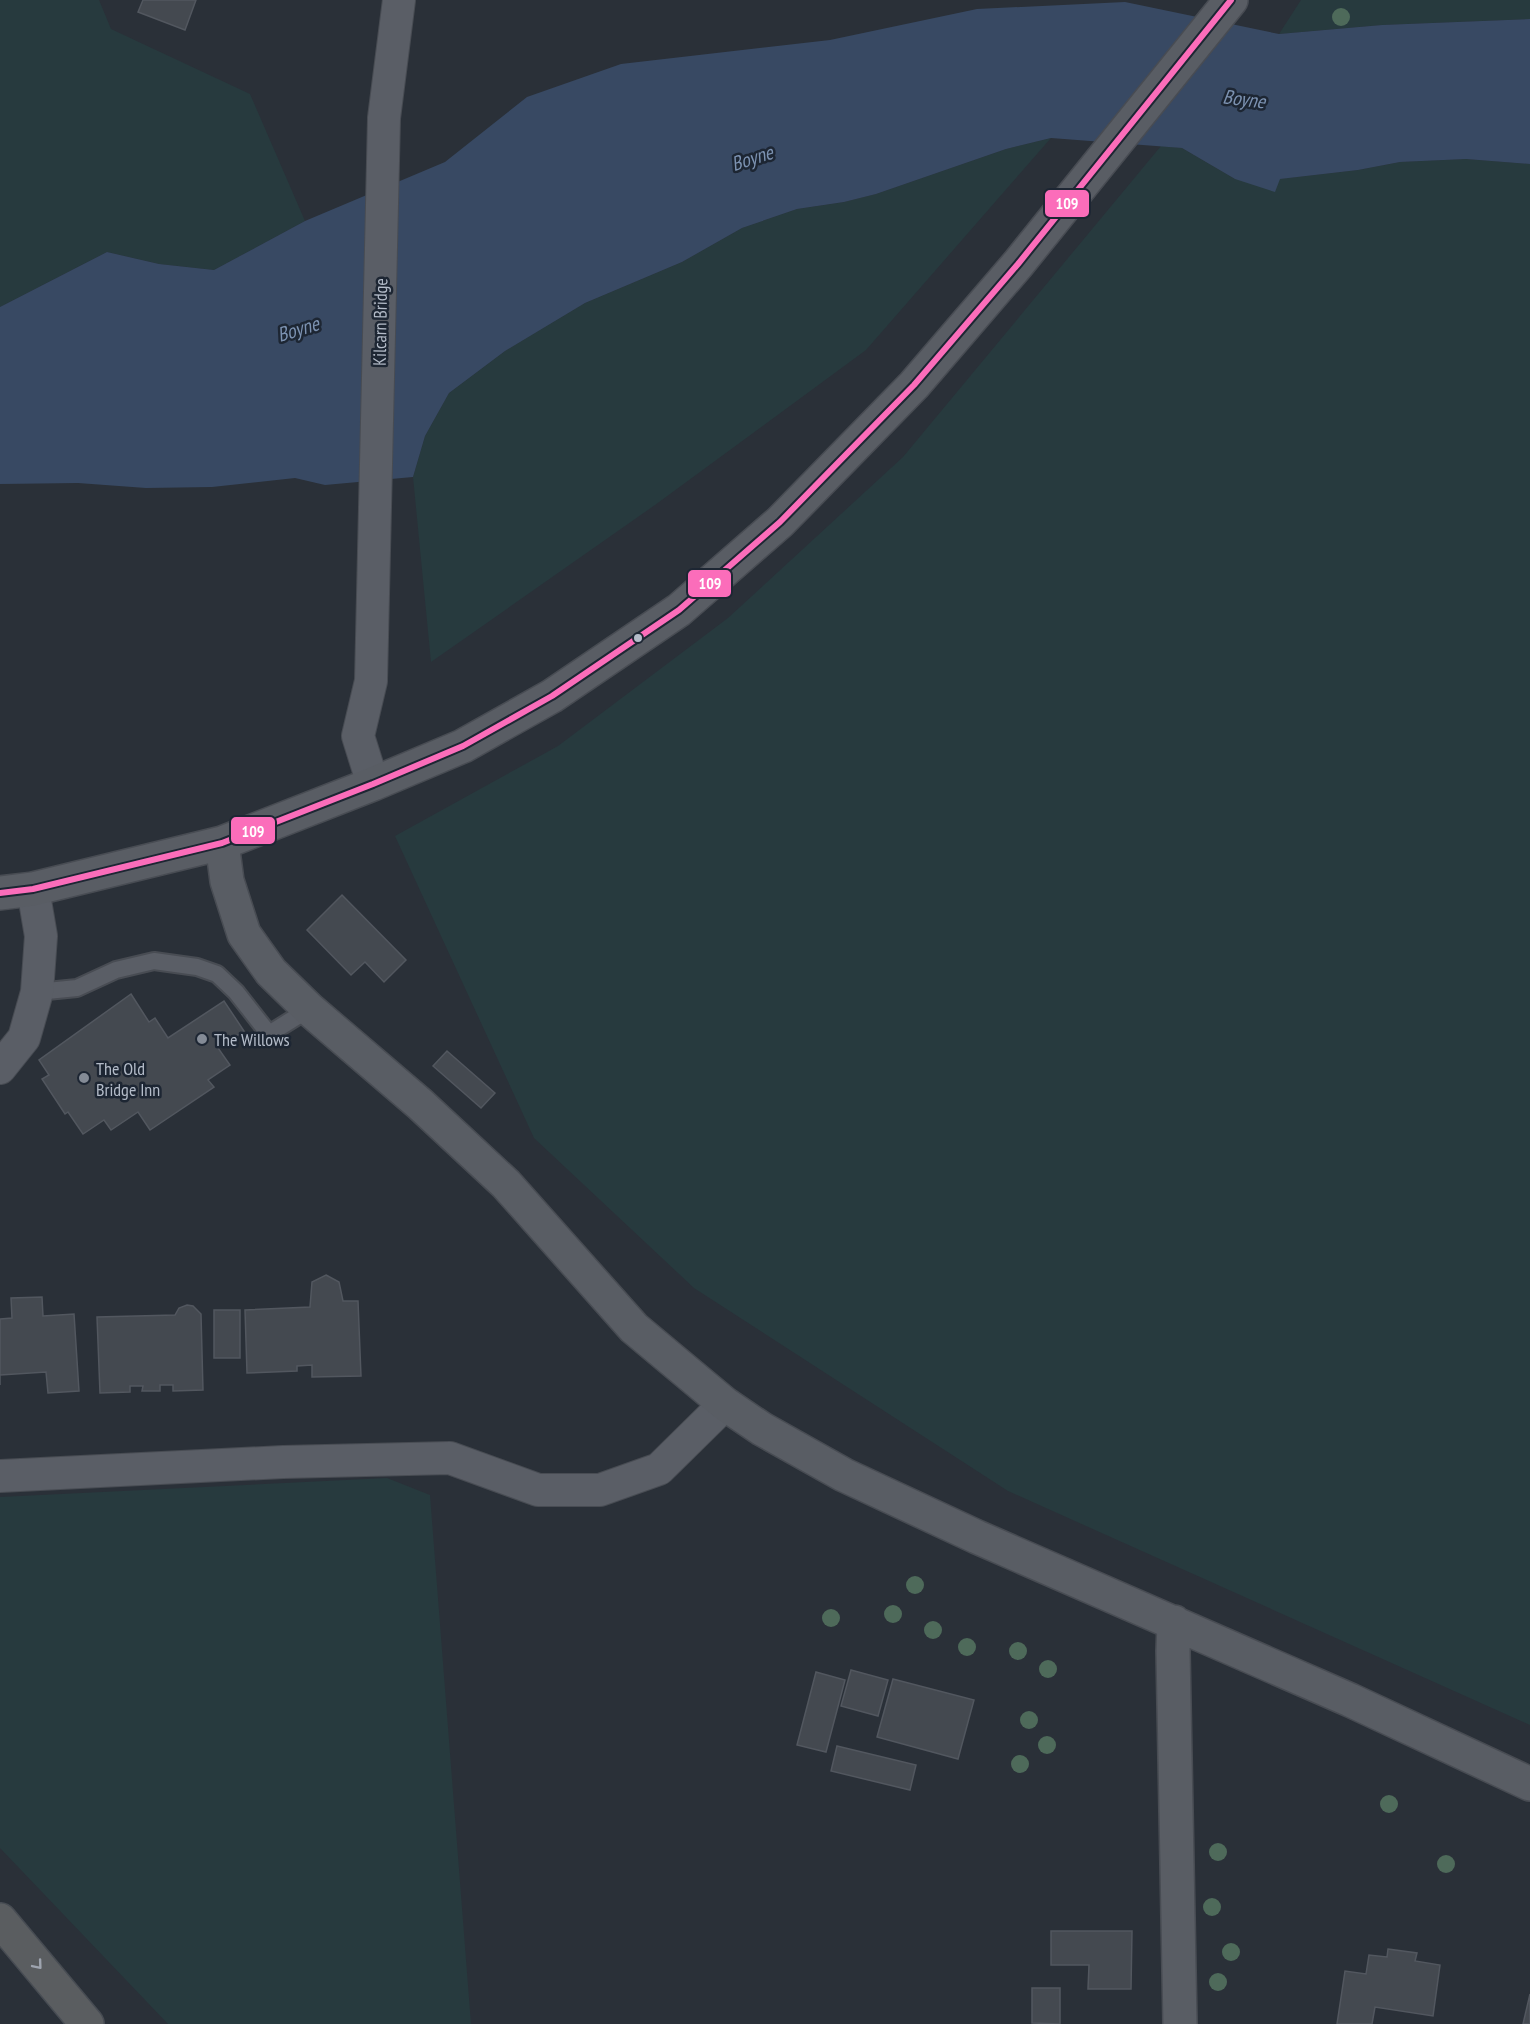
<svg xmlns="http://www.w3.org/2000/svg" width="1530" height="2024" viewBox="0 0 1530 2024" font-family="'PT Sans Narrow',sans-serif">
<style>
.green{fill:#273a3e}
.water{fill:#384963}
.building{fill:#444950;stroke:#52575f;stroke-width:1.5}
.lines{fill:none;stroke-linecap:round;stroke-linejoin:round}
.lane-casing{stroke:#484c53;stroke-width:20}
.street-casing{stroke:#484c53;stroke-width:34}
.secondary-casing{stroke:#484c53;stroke-width:36}
.highway-casing{stroke:#474c53;stroke-width:36}
.lane{stroke:#5a5e66;stroke-width:16}
.street{stroke:#5a5e66;stroke-width:32}
.secondary{stroke:#595d64;stroke-width:33}
.highway{stroke:#5a5d60;stroke-width:33}
.bus-1-casing{stroke:#1d2633;stroke-width:10}
.bus-1{stroke:#fb6dba;stroke-width:6}
.tree{fill:#4e6a5a}
.oneway{stroke:#9ea4af}
.bus-dot{fill:#b4bcc9;stroke:#1d2633;stroke-width:2}
.poi-dot{fill:#848b96;stroke:#1d2633;stroke-width:2}
.labels{text-anchor:middle;dominant-baseline:central;stroke-width:5;stroke-linejoin:round;paint-order:stroke}
.street-label{font-size:18px;fill:#b4bcc9;stroke:#1d2633}
.poi-label{font-size:18px;fill:#b4bcc9;stroke:#1d2633;text-anchor:start}
.water-label{font-size:20px;font-style:italic;fill:#7c92b1;stroke:#1d2633}
.line-badge{stroke:#1d2633;stroke-width:2}
.badge-label{font-size:16px;text-anchor:middle;font-weight:bold;fill:#fff}
</style>
<rect width="100%" height="100%" fill="#2a3038"/>
<path class="green" d="M0 0H99L111 29 250 94 305 221 214 270 159 264 107 252 0 307Z
M1301 0H1530V19L1382 25 1279 34Z
M1051 138 866 350 655 505 431 662 413 477 425 436 449 393 505 351 585 303 682 262 742 228 797 209 844 202 876 194 1006 149Z
M1161 146 1182 148 1235 179H1279L1358 170 1400 162 1466 159 1530 164V1725L1008 1491 694 1288 534 1138 395 836 558 746 728 618 903 457Z
M387 1478 430 1495 471 2024H168L0 1848V1497Z"/>
<path class="water" d="M1125 2 1279 34 1382 25 1530 19V164L1466 159 1400 162 1358 170 1280 179 1275 192 1235 179 1182 148 1051 138 1006 149 876 194 844 202 797 209 742 228 682 262 585 303 505 351 449 393 425 436 413 477 325 485 295 478 212 487 146 488 78 483 0 484V307L107 252 159 264 214 270 305 221 445 162 527 97 621 64 830 40 977 9Z"/>
<path class="building" d="M143 0H196L185 30 138 12Z
M342 895 406 960 384 982 365 962 351 975 307 930Z
M131 994 149 1022 155 1018 168 1038 224 1001 244 1031 218 1048 230 1065 208 1080 214 1087 150 1130 138 1112 111 1130 104 1120 83 1134 68 1112 65 1114 42 1079 49 1075 39 1060Z
M447 1051 495 1093 481 1108 433 1066Z
M326 1275 339 1282 343 1301H358L361 1376 312 1377V1365L297 1366V1371L247 1373 245 1310 310 1307 312 1282Z
M42 1297 43 1316 74 1314 79 1391 48 1393 46 1372 0 1375V1385V1319L12 1318 11 1298Z
M187 1305 193 1306 201 1314 203 1390 173 1391V1385H160V1391H142L143 1386H130V1392L100 1393 97 1317 175 1315 179 1308Z
M214 1310H240V1358H214Z
M851 1670 888 1680 878 1716 841 1706Z
M816 1672 845 1680 826 1752 797 1745Z
M893 1679 974 1700 958 1759 877 1737Z
M837 1746 916 1765 910 1790 831 1771Z
M1051 1931H1132L1131 1989H1088L1089 1965H1051Z
M1388 1949 1417 1953 1415 1961 1440 1965 1433 2016 1375 2007 1372 2024H1337L1345 1971 1366 1974 1369 1955 1387 1957Z
M1032 1988H1060V2024L1032 2023Z
M1530 1994V2024H1523Z"/>
<g class="lines">
<g class="lane-casing">
<path id="lane" d="M37 992 77 988 116 970 154 961 197 967 217 974 236 992 269 1034 309 1009"/>
</g>
<g class="street-casing">
<path id="street" d="M373 784 358 736 371 681 384 118 399 0
M0 1068 24 1038 37 992 41 936 33 889
M0 1476 283 1462 450 1458 538 1490H600L659 1469 725 1404"/>
</g>
<g class="secondary-casing">
<path id="secondary" d="M222 843 227 881 244 934 271 972 309 1009 420 1104 506 1184 634 1328 725 1404 762 1429 844 1475 977 1537 1350 1700 1530 1784
M0 893 33 889 222 843 373 784 463 746 552 696 679 610 780 522 914 385 1018 264 1231 0
M1174 1622 1173 1651 1180 2024"/>
</g>
<g class="highway-casing">
<path id="highway" d="M0 1920 87 2024"/>
</g>
<use href="#lane" class="lane"/>
<use href="#street" class="street"/>
<use href="#secondary" class="secondary"/>
<use href="#highway" class="highway"/>
<g class="bus-1-casing">
<path id="bus-1" d="M0 893 33 889 222 843 373 784 463 746 552 696 679 610 780 522 914 385 1018 264 1231 0"/>
</g>
<use href="#bus-1" class="bus-1"/>
</g>
<g class="tree">
<circle cx="1341" cy="17" r="9"/>
<circle cx="915" cy="1585" r="9"/>
<circle cx="893" cy="1614" r="9"/>
<circle cx="831" cy="1618" r="9"/>
<circle cx="933" cy="1630" r="9"/>
<circle cx="967" cy="1647" r="9"/>
<circle cx="1018" cy="1651" r="9"/>
<circle cx="1048" cy="1669" r="9"/>
<circle cx="1029" cy="1720" r="9"/>
<circle cx="1047" cy="1745" r="9"/>
<circle cx="1020" cy="1764" r="9"/>
<circle cx="1389" cy="1804" r="9"/>
<circle cx="1218" cy="1852" r="9"/>
<circle cx="1446" cy="1864" r="9"/>
<circle cx="1212" cy="1907" r="9"/>
<circle cx="1231" cy="1952" r="9"/>
<circle cx="1218" cy="1982" r="9"/>
</g>
<defs><path id="oneway-chevron" d="M-2-3.5L2.5 0L-2 3.5" fill="none" stroke-width="1.6" stroke-linecap="round" stroke-linejoin="round" transform="scale(1.5)"/></defs>
<use class="oneway" href="#oneway-chevron" transform="translate(38 1965) rotate(50)"/>
<circle class="bus-dot" cx="638" cy="638" r="5"/>
<g class="poi-dot">
<circle cx="202" cy="1039" r="6"/>
<circle cx="84" cy="1078" r="6"/>
</g>
<g class="labels">
<g class="street-label">
<text transform="translate(380 322) rotate(-89)">Kilcarn Bridge</text>
</g>
<g class="poi-label">
<text x="214" y="1039">The Willows</text>
<text x="96" y="1068">The Old<tspan x="96" dy="21">Bridge Inn</tspan></text>
</g>
<g class="water-label">
<text transform="translate(1244 99) rotate(7)">Boyne</text>
<text transform="translate(752 158) rotate(-18)">Boyne</text>
<text transform="translate(298 329) rotate(-17)">Boyne</text>
</g>
</g>
<g class="line-badge">
<rect x="1044" y="189" width="46" height="29" rx="6" fill="#fb6dba"/>
<rect x="687" y="569" width="45" height="29" rx="6" fill="#fb6dba"/>
<rect x="230" y="816" width="46" height="29" rx="6" fill="#fb6dba"/>
</g>
<g class="badge-label">
<text x="1067" y="209">109</text>
<text x="710" y="589">109</text>
<text x="253" y="837">109</text>
</g>
</svg>
